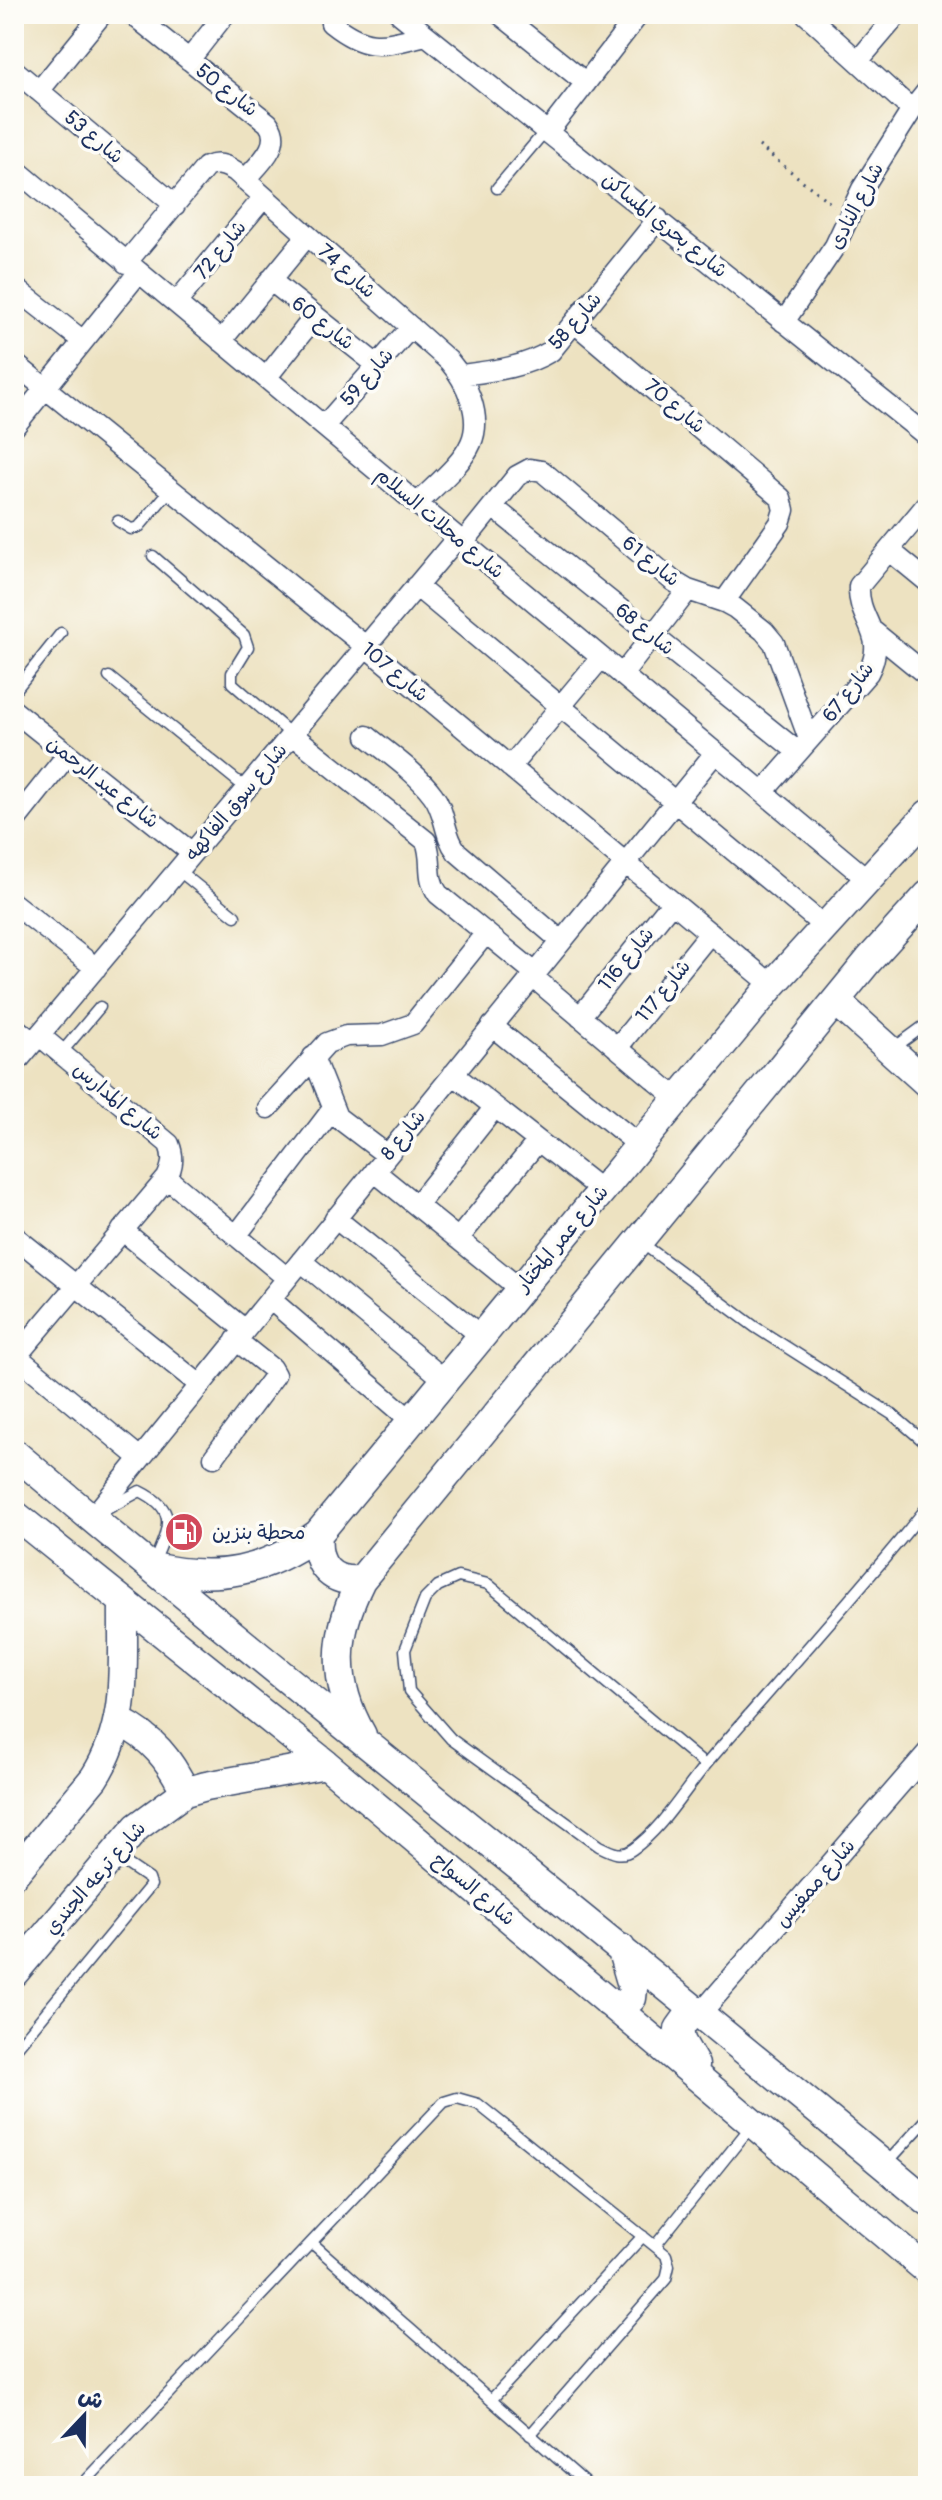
<svg xmlns="http://www.w3.org/2000/svg" width="942" height="2500" viewBox="0 0 942 2500" font-family="Pangolin,'Playpen Sans Arabic',sans-serif">
<style>
.lines{fill:none;stroke-linecap:round;stroke-linejoin:round}
.lane-casing{stroke:#3a4a6d;stroke-width:13}
.street-casing{stroke:#3a4a6d;stroke-width:23}
.secondary-casing{stroke:#3a4a6d;stroke-width:31}
.path{stroke:#3a4a6d;stroke-width:3;stroke-dasharray:2 6;stroke-linecap:butt}
.lane{stroke:#fff;stroke-width:10}
.street{stroke:#fff;stroke-width:20}
.secondary{stroke:#fff;stroke-width:28}
.labels{text-anchor:middle;dominant-baseline:central;stroke-width:7;stroke-linejoin:round;paint-order:stroke}
.street-label{font-size:20px;fill:#1b2f5e;stroke:#fdfcf7}
.poi-label{font-size:20px;fill:#1b2f5e;stroke:#fdfcf7;text-anchor:start}
</style>
<rect width="100%" height="100%" fill="#fdfcf7"/>
<filter id="ink" filterUnits="userSpaceOnUse"><feTurbulence type="fractalNoise" baseFrequency=".0125" numOctaves="2"/><feDisplacementMap in="SourceGraphic" scale="16" xChannelSelector="R" yChannelSelector="G"/><feConvolveMatrix kernelMatrix="1 2 1 2 8 2 1 2 1" color-interpolation-filters="sRGB"/></filter>
<filter id="wash" filterUnits="userSpaceOnUse"><feTurbulence type="fractalNoise" baseFrequency=".006" numOctaves="4" result="noise"/><feDisplacementMap in="SourceGraphic" scale="32" xChannelSelector="R" yChannelSelector="G"/><feGaussianBlur stdDeviation="1.8" result="paint"/><feColorMatrix in="noise" values="0 0 0 0 0 0 0 0 0 0 0 0 0 0 0 0 0 1.4 0 .05"/><feComposite in="paint" operator="in"/></filter>
<g filter="url(#wash)">
<rect width="100%" height="100%" fill="#ede2c1"/>
</g>
<g filter="url(#ink)">
<g class="lines">
<g class="lane-casing">
<path id="lane" d="M497 188 546 130
M118 521 131 529 139 527 170 490
M153 556 244 635 248 647 232 673V683L292 735
M109 677 247 789
M14 692 61 633
M178 870 235 916
M891 1050 928 1023
M61 1053 100 1007
M639 1241 755 1327 893 1415 928 1445
M107 1509 140 1491C181 1511 167 1530 153 1565
M705 1765 488 1584 458 1577 438 1586 425 1599 405 1650 409 1691 451 1739 599 1846C611 1852 621 1858 633 1849 664 1827 684 1790 709 1761 782 1676 858 1593 928 1506
M14 2051 151 1885 149 1879 115 1856
M886 2164 928 2118
M312 2243 589 2486
M655 2246 752 2125
M491 2400 643 2236
M81 2486 444 2102 457 2098 478 2104 666 2255 669 2266 666 2279 530 2435"/>
</g>
<g class="street-casing">
<path id="street" d="M132 14 268 123C284 144 259 164 245 180
M400 14 928 437
M500 14 586 83
M806 14 912 110
M331 23C369 53 383 45 426 35
M189 60 225 14
M858 61 898 14
M14 70 175 205
M39 91 102 14
M548 132 639 14
M14 168 867 879
M126 263 206 167C217 162 225 165 235 171L449 361C466 381 483 416 471 443 461 466 434 486 417 504
M270 280 377 365
M14 287 83 341
M176 303 264 197
M784 322 835 246 862 189 912 110 928 90
M576 324 781 498 784 510 780 523 724 602
M221 341 307 236
M14 363 364 645 772 985
M461 375C493 371 523 368 551 351L658 219
M266 378 315 316
M324 426 411 327
M14 427 139 272
M493 507 798 752
M463 543 517 476 530 469 542 471 673 581 688 590 724 602 735 608 764 631 774 643 809 739
M889 550 928 582
M416 586 824 926
M874 632 928 676
M622 675 688 590
M14 711 192 853
M293 735 426 841C434 862 425 875 438 894L535 973
M367 736C389 754 416 772 433 795 446 812 443 834 457 852L561 941
M510 767 601 658
M763 792 868 673C889 634 857 622 859 586L928 503
M14 822 68 754
M14 904 96 968
M533 977 678 1099
M580 1017 672 902
M492 1026 639 1145
M14 1027 33 1042
M617 1048 710 933
M313 1057 337 1117 387 1155
M14 1065 457 538
M453 1074 602 1191
M268 1108 327 1043 346 1036 382 1035 413 1024 486 933
M374 1171 520 1289
M167 1178 287 1278
M417 1205 495 1107
M335 1218 481 1336
M122 1230 245 1330
M14 1236 200 1385
M236 1236 332 1110
M458 1239 538 1141
M301 1261 445 1380
M270 1299 413 1422
M14 1354 140 1458
M14 1359 167 1178C173 1165 174 1157 169 1144L39 1035
M214 1457 275 1375 271 1368 236 1340
M92 1518 715 753
M701 2013 928 1752"/>
</g>
<g class="secondary-casing">
<path id="secondary" d="M836 1001 928 1084
M14 1453C315 1707 626 1949 928 2202
M14 1514 326 1764 928 2271
M318 1534C315 1564 329 1583 361 1580
M153 1567C218 1582 264 1572 318 1534L772 985 928 814
M119 1721C152 1738 170 1759 185 1792
M362 1735C331 1681 334 1634 361 1580L869 960 928 895
M14 1874 94 1778C130 1723 122 1664 123 1602
M14 1973 137 1827 185 1792 206 1786 326 1764
M608 2002 622 2007 632 1998 633 1989 621 1948
M695 2065 681 2041 679 2029 689 2015 701 2013"/>
</g>
<path class="path" d="M759 146 834 206"/>
<use href="#lane" class="lane"/>
<use href="#street" class="street"/>
<use href="#secondary" class="secondary"/>
</g>
</g>
<defs>
<g id="fuel-disc" transform="scale(2)"><circle r="9.5" fill="#d1495b" stroke="#fdfcf7"/><path d="M-5.5-6h7V0h2V4h1.3V-2.5L3-4.5l.8-.8L6-3V5H2.5V1h-1V6h-7ZM-4.2-4.7v3.2H.2V-4.7Z" fill="#fff"/></g>
</defs>
<g fill-rule="evenodd">
<use href="#fuel-disc" x="184" y="1532"/>
</g>
<g class="labels">
<g class="street-label">
<text transform="translate(227 90) rotate(38)">شارع 50</text>
<text transform="translate(94 137) rotate(40)">شارع 53</text>
<text transform="translate(856 206) rotate(-62)">شارع النادى</text>
<text transform="translate(665 225) rotate(39)">شارع بحري المساكن</text>
<text transform="translate(220 250) rotate(-51)">شارع 72</text>
<text transform="translate(347 271) rotate(42)">شارع 74</text>
<text transform="translate(575 321) rotate(-49)">شارع 58</text>
<text transform="translate(323 323) rotate(38)">شارع 60</text>
<text transform="translate(367 377) rotate(-49)">شارع 59</text>
<text transform="translate(675 406) rotate(40)">شارع 70</text>
<text transform="translate(440 523) rotate(40)">شارع محلات السلام</text>
<text transform="translate(651 561) rotate(39)">شارع 61</text>
<text transform="translate(645 629) rotate(39)">شارع 68</text>
<text transform="translate(395 672) rotate(40)">شارع 107</text>
<text transform="translate(848 692) rotate(-52)">شارع 67</text>
<text transform="translate(103 782) rotate(38)">شارع عبد الرحمن</text>
<text transform="translate(236 802) rotate(-50)">شارع سوق الفاكهه</text>
<text transform="translate(626 959) rotate(-51)">شارع 116</text>
<text transform="translate(663 991) rotate(-51)">شارع 117</text>
<text transform="translate(118 1101) rotate(40)">شارع المدارس</text>
<text transform="translate(403 1135) rotate(-51)">شارع 8</text>
<text transform="translate(562 1238) rotate(-50)">شارع عمر المختار</text>
<text transform="translate(95 1878) rotate(-49)">شارع ترعه الجندي</text>
<text transform="translate(815 1883) rotate(-49)">شارع ممفيس</text>
<text transform="translate(474 1889) rotate(40)">شارع السواح</text>
</g>
<g class="poi-label">
<text x="212" y="1532">محطة بنزين</text>
</g>
</g>
<rect width="942" height="2500" fill="none" stroke="#fdfcf7" stroke-width="48"/>
<g transform="translate(84 2416) rotate(22)" stroke="#fdfcf7" stroke-width="6" paint-order="stroke">
<path d="M0-6L14 30L0 20L-14 30Z" fill="#1b2f5e"/>
<text y="-12" font-size="22" font-weight="bold" text-anchor="middle" fill="#1b2f5e">ش</text>
</g>
</svg>
